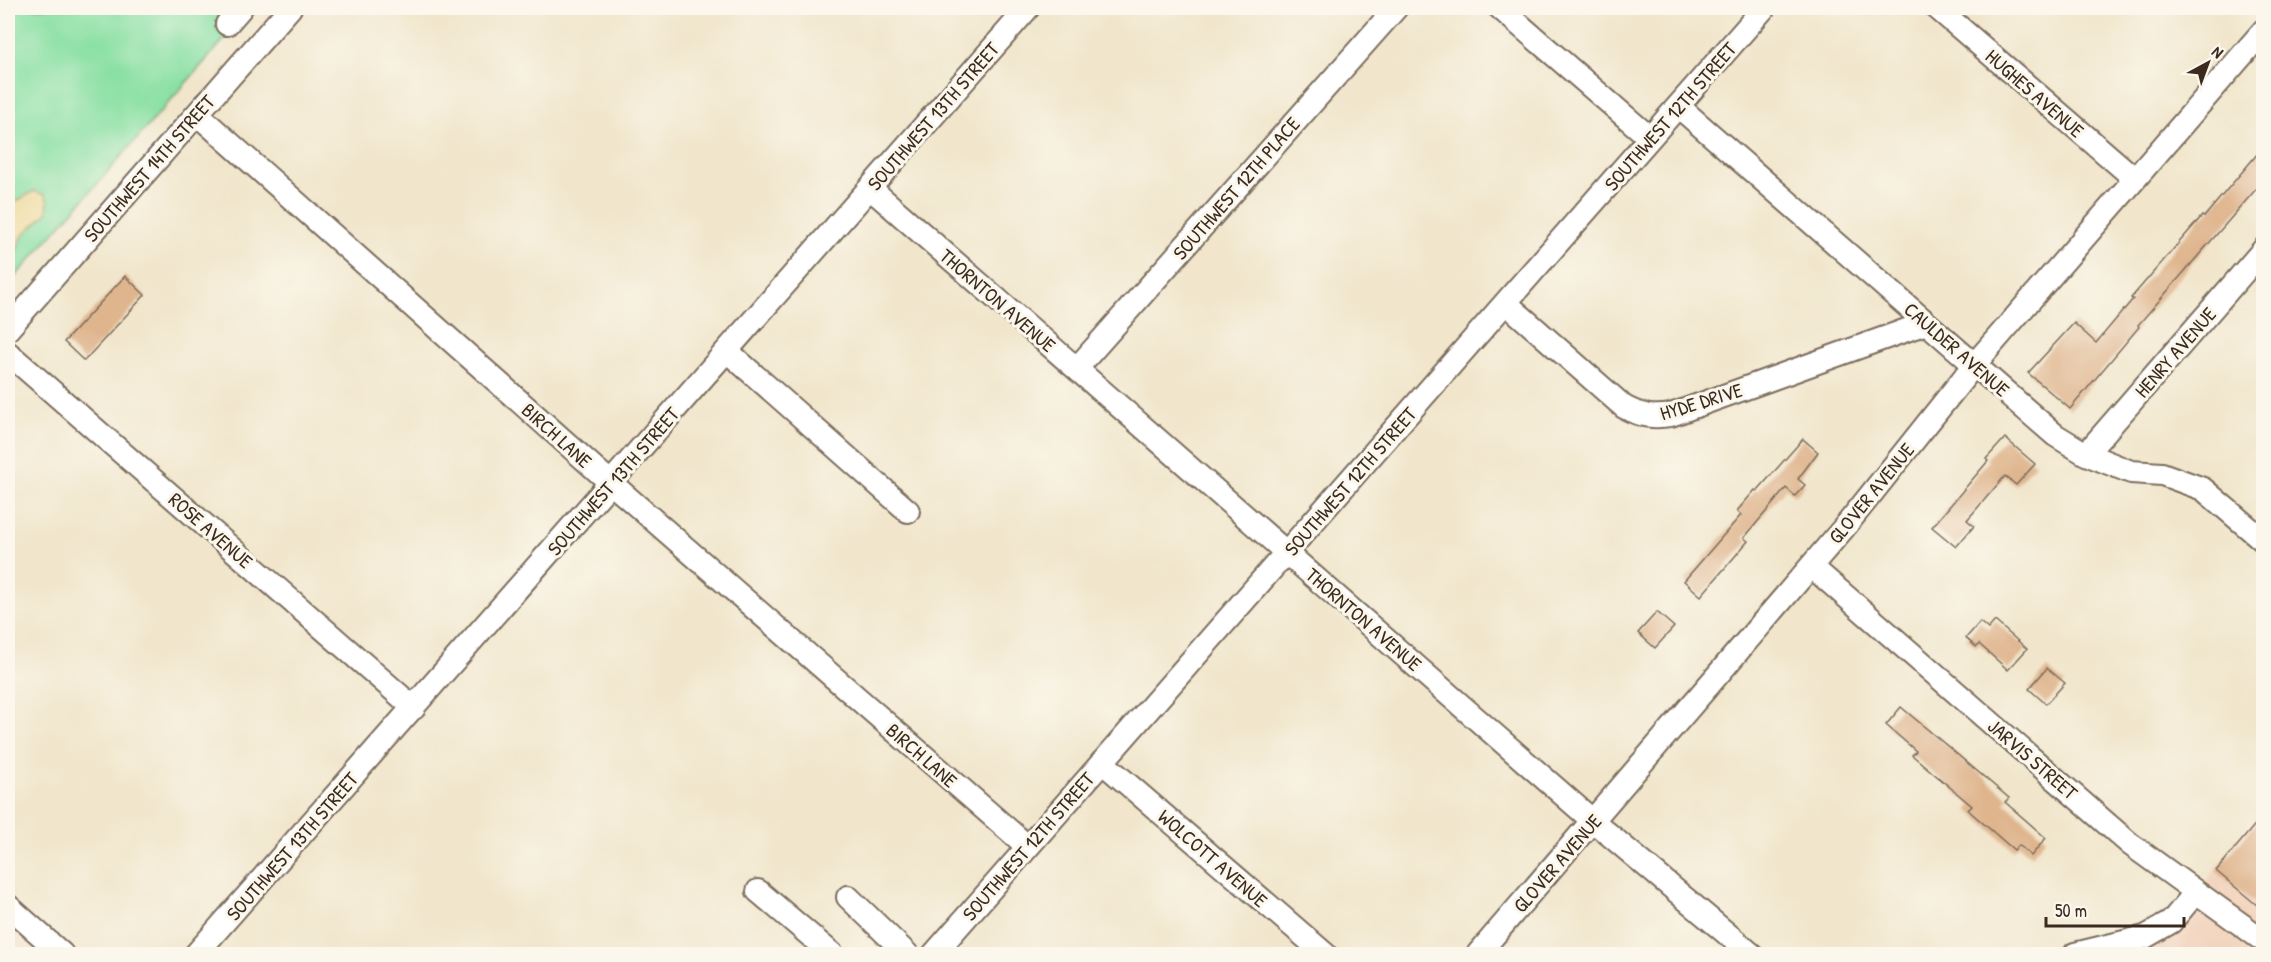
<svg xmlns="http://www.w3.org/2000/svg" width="2271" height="962" viewBox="0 0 2271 962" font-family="'Patrick Hand',sans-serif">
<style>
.built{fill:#f2d4be}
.green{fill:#8ae0a4;stroke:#628561;stroke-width:1.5}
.sand{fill:#eeda9e;stroke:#94825e;stroke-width:1.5}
.building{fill:#dfb58e}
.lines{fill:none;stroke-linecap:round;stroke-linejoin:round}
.minor-casing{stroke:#7b6c5b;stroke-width:26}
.minor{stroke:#fff;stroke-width:22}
.labels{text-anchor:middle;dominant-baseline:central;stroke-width:6;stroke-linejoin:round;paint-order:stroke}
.street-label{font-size:20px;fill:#3b2a1e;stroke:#fbf7ec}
</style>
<rect width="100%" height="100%" fill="#fbf7ec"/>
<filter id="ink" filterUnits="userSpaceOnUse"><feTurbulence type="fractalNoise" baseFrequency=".0167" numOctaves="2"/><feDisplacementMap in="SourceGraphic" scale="12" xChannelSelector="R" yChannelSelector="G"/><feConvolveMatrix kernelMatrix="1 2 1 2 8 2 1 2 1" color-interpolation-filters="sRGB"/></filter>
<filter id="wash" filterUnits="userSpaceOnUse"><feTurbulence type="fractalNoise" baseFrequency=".008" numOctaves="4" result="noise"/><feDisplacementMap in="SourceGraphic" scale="24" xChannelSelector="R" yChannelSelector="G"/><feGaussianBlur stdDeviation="1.35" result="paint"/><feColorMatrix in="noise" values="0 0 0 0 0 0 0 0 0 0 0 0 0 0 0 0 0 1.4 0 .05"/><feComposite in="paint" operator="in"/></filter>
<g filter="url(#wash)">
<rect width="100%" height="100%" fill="#f1e6cc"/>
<path class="built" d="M2263 814V954H2148L2145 937 2171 922Z"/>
<path class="green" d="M8 8H252L8 285Z"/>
<path class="sand" d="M34 191 45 195 48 201 47 213 24 234 15 252 8 261V206Z"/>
<g id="blocks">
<path class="building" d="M2264 146V180L2138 325 2139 327 2070 409 2028 373 2074 323 2096 343 2133 299 2131 298 2202 216 2204 217Z
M125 276 145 295 84 361 64 342Z
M2005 438 2035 464 2016 485 2005 476 1967 520 1974 526 1956 547 1932 527 1988 461 1986 459Z
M1803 439 1818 452 1798 479 1805 485 1795 496 1786 488 1744 538 1748 541 1701 596 1684 581 1741 515 1737 511 1755 490 1757 491Z
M1657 612 1674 627 1655 648 1638 633Z
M1995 621 2027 649 2008 670 1979 644 1976 647 1966 638 1980 622 1988 629Z
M2047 668 2065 683 2046 704 2029 689Z
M1901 707 2009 798 2005 802 2046 838 2031 856 2019 845 2014 850 1968 810 1972 806 1912 755 1916 751 1886 725Z
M2264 814V911L2216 871Z"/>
</g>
</g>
<g filter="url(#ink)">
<use href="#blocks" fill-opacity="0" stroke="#7b6c5b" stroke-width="1.5"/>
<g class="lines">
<g class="minor-casing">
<path id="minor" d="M1500 8 1650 138
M1937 8 2134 178
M227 24 241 8
M1678 106 2055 435 2086 454 2131 472 2162 474 2203 489 2264 541
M197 114 611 483 1028 847
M870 188 1593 821 1751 954
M1506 303 1624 407C1641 416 1653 418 1671 415L1926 323
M8 329 290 8
M727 351 908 511
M8 353 414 708
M1077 368 1396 8
M2086 454 2264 249
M1811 566 2130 844 2264 941
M1102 762 1325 954
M758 891 832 954
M848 897 907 954
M8 906 62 954
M196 954 1028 8
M934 954 1764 8
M1478 954 1848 523 1974 365 2264 30
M2075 954 2145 937 2171 922 2196 892"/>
</g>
<use href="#minor" class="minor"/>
</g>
</g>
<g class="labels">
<g class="street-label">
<text transform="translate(2035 93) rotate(41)">HUGHES AVENUE</text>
<text transform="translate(933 116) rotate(-49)">SOUTHWEST 13TH STREET</text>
<text transform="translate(1670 116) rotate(-49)">SOUTHWEST 12TH STREET</text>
<text transform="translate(149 168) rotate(-49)">SOUTHWEST 14TH STREET</text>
<text transform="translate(1236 188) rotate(-49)">SOUTHWEST 12TH PLACE</text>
<text transform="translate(998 300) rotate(41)">THORNTON AVENUE</text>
<text transform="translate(1957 349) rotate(41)">CAULDER AVENUE</text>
<text transform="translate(2175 352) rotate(-49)">HENRY AVENUE</text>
<text transform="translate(1701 401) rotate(-17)">HYDE DRIVE</text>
<text transform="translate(557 435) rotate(42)">BIRCH LANE</text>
<text transform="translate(613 481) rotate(-49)">SOUTHWEST 13TH STREET</text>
<text transform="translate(1350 481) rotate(-49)">SOUTHWEST 12TH STREET</text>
<text transform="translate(1871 493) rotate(-51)">GLOVER AVENUE</text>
<text transform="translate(211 530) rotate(41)">ROSE AVENUE</text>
<text transform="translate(1364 619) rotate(41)">THORNTON AVENUE</text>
<text transform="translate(922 755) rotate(41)">BIRCH LANE</text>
<text transform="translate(2033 759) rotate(41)">JARVIS STREET</text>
<text transform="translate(292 846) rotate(-49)">SOUTHWEST 13TH STREET</text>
<text transform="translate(1028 846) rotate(-49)">SOUTHWEST 12TH STREET</text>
<text transform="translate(1213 858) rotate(41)">WOLCOTT AVENUE</text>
<text transform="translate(1557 863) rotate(-49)">GLOVER AVENUE</text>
</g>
</g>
<rect width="2271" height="962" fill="none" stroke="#fbf7ec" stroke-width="30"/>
<g transform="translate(2208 63) rotate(41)" stroke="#fbf7ec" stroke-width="4.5" paint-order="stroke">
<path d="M0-4.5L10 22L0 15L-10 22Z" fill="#3b2a1e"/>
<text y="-9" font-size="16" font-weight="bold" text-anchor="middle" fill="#3b2a1e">N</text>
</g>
<path d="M2046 917v9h138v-9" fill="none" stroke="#3b2a1e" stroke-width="3"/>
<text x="2055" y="917" font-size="18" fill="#3b2a1e" stroke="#fbf7ec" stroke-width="4.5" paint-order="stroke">50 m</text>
</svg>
